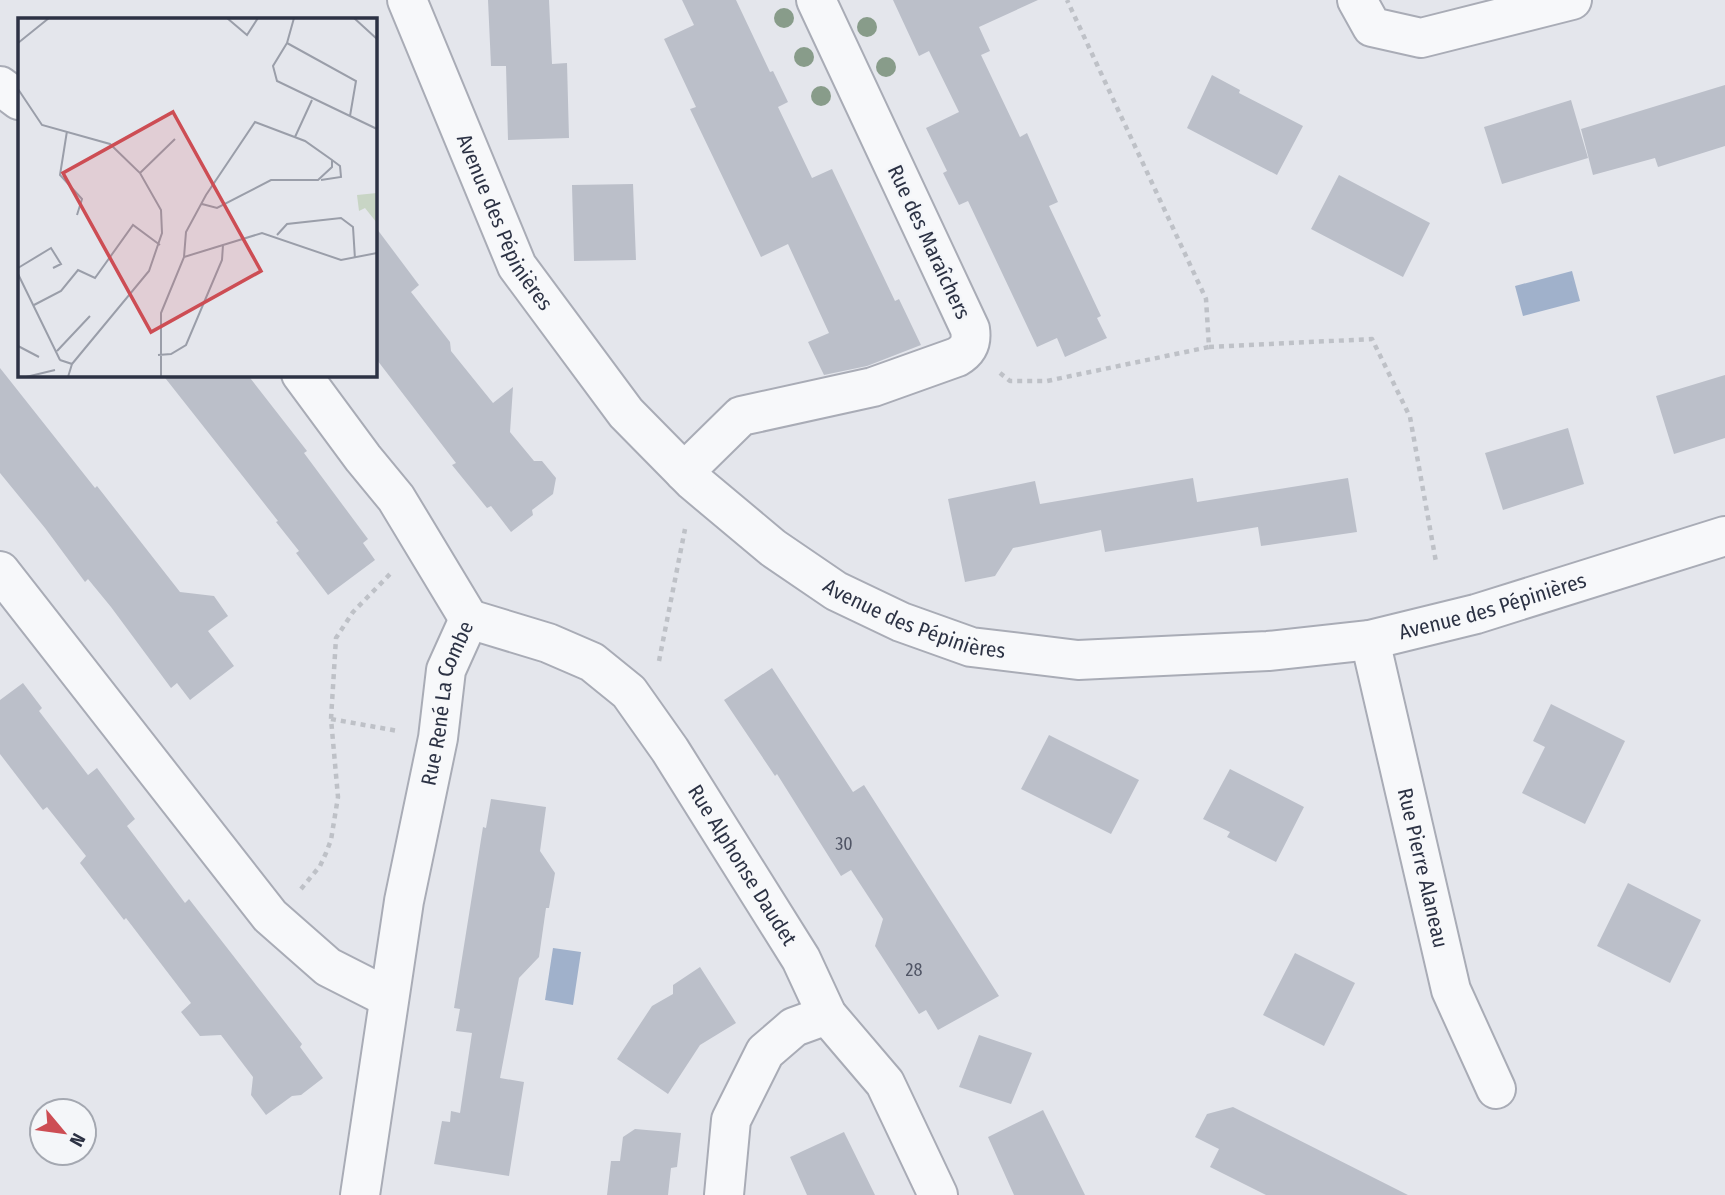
<svg xmlns="http://www.w3.org/2000/svg" width="1725" height="1195" viewBox="0 0 1725 1195" font-family="'Fira Sans Condensed',sans-serif">
<style>
.water{fill:#a0b1cb}
.building{fill:#bbbfc9}
.lines{fill:none;stroke-linecap:round;stroke-linejoin:round}
.minor-casing{stroke:#a9acb6;stroke-width:42}
.path{stroke:#bec1c7;stroke-width:4.5;stroke-dasharray:5 5;stroke-linecap:butt}
.minor{stroke:#f7f8fa;stroke-width:38}
.tree{fill:#889c8a}
.labels{text-anchor:middle;dominant-baseline:central;stroke-width:5;stroke-linejoin:round;paint-order:stroke}
.number-label{font-size:18px;fill:#505565}
.street-label{font-size:21px;fill:#2c3244;stroke:#f4f6f9}
.inset-road{fill:none;stroke:#9a9ea9;stroke-width:2}
.view{fill:#cd4d54;fill-opacity:0.15;stroke:#cd4d54;stroke-width:3.5}
.inset-edge{fill:none;stroke:#2c3244;stroke-width:3.5}
</style>
<rect width="100%" height="100%" fill="#e4e6ec"/>
<path class="water" d="M1572 271 1580 301 1523 316 1515 286Z
M553 948 581 952 573 1005 545 1000Z"/>
<path class="building" d="M488 0H549L552 64 567 63 569 138 508 140 506 66H491Z
M682 0H736L770 72 773 71 788 102 778 107 812 178 832 169 895 301 899 299 921 345 867 366 824 375 808 342 829 333 788 244 761 257 690 109 696 107 664 39 694 25Z
M893 0H1038L979 27 990 51 981 55 1020 137 1027 133 1058 202 1049 206 1101 316 1097 318 1107 338 1065 357 1057 338 1037 347 968 201 959 205 943 173 947 171 926 128 959 112 929 51 919 56Z
M1212 75 1240 90 1239 93 1303 126 1277 175 1187 128Z
M1725 85V146L1658 167 1655 158 1593 175 1581 129Z
M1571 100 1588 158 1502 184 1484 127Z
M1339 175 1430 223 1403 277 1311 229Z
M633 184 636 260 574 261 572 185Z
M374 225 419 285 411 292 450 342 451 351 493 403 513 387 510 432 534 461H542L556 478 553 494 532 510 533 515 511 532 491 506 487 508 452 465 456 463 374 356Z
M0 368 95 488 97 486 180 592 214 596 228 616 208 631 234 666 190 700 177 683 171 688 111 607 88 579 85 582 45 528 0 473Z
M162 374H247L307 451 304 453 368 539 363 543 375 560 328 595 296 553 299 551 276 522 278 521Z
M1725 375V438L1674 454 1656 396Z
M1568 428 1584 484 1503 510 1485 453Z
M1193 478 1197 502 1348 478 1357 532 1261 546 1258 527 1105 552 1101 530 1013 548 995 576 965 582 948 499 1035 481 1040 504Z
M772 668 853 792 864 785 999 996 938 1030 926 1010 919 1014 875 946 883 919 851 870 841 876 777 774 775 776 724 700Z
M23 683 42 708 39 711 88 775 97 768 135 819 127 826 185 903 189 899 302 1044 300 1047 323 1078 301 1095 292 1096 266 1115 251 1095 253 1077 221 1035 200 1036 181 1012 191 1003 126 918 124 920 80 863 86 856 47 807 43 810 0 754V700Z
M1551 704 1625 741 1585 824 1522 793 1545 747 1533 741Z
M1049 735 1139 780 1111 834 1021 789Z
M1230 769 1304 807 1276 862 1227 837 1230 832 1203 819Z
M491 799 546 807 540 851 555 873 549 908H546L539 957 519 978 500 1078 524 1082 509 1176 434 1164 442 1121 450 1122 451 1111 460 1113 472 1033 456 1031 460 1009 454 1008 483 827 486 828Z
M1628 883 1701 920 1670 983 1597 946Z
M1295 953 1355 983 1324 1046 1263 1015Z
M700 967 736 1023 700 1045 668 1094 617 1059 652 1006 673 994V985Z
M979 1035 1032 1053 1011 1104 959 1087Z
M1233 1107 1408 1195H1266L1210 1167 1219 1149 1195 1137 1207 1114Z
M1043 1110 1085 1195H1014L988 1137Z
M635 1129 681 1133 677 1167 671 1168 668 1195H607L611 1161H620L623 1137Z
M844 1132 875 1195H807L790 1157Z"/>
<g class="lines">
<g class="minor-casing">
<g id="minor">
<path id="s1" d="M407 0 517 266 626 413 693 481 773 548 836 591 901 622 971 647 1078 660 1268 651 1370 640 1476 614 1725 536"/>
<path d="M1357 0 1372 27 1421 38 1572 0"/>
<path d="M0 86 19 100"/>
<path d="M301 374 363 458 396 498 469 619"/>
<path d="M684 472 741 416 873 387 957 357C969 350 972 342 970 329L816 0"/>
<path d="M0 571 270 916 328 967 389 998"/>
<path id="s2" d="M469 619 548 643 592 662 629 692 670 750 801 959 827 1015 885 1083 938 1195"/>
<path id="s3" d="M1370 640 1451 990 1496 1089"/>
<path id="s4" d="M360 1195 404 901 438 738 446 670 469 619"/>
<path d="M724 1195 731 1120 765 1052 794 1027 827 1015"/>
</g>
</g>
<path class="path" d="M1209 347 1372 339 1410 417 1436 562
M1000 373 1010 381H1047L1209 347 1206 299 1067 0
M659 661 685 529
M331 719 398 731
M301 889 320 866 326 853 331 840 338 797 331 719 336 638 353 612 393 571"/>
<use href="#minor" class="minor"/>
</g>
<g class="tree">
<circle cx="784" cy="18" r="10"/>
<circle cx="867" cy="27" r="10"/>
<circle cx="804" cy="57" r="10"/>
<circle cx="886" cy="67" r="10"/>
<circle cx="821" cy="96" r="10"/>
</g>
<g class="labels">
<g class="number-label">
<text x="844" y="844">30</text>
<text x="914" y="970">28</text>
</g>
<g class="street-label">
<text stroke="none"><textPath href="#s1" startOffset="243">Avenue des Pépinières</textPath></text>
<text transform="translate(929 242) rotate(65)">Rue des Maraîchers</text>
<text stroke="none"><textPath href="#s1" startOffset="1421">Avenue des Pépinières</textPath></text>
<text stroke="none"><textPath href="#s1" startOffset="831">Avenue des Pépinières</textPath></text>
<text stroke="none"><textPath href="#s4" startOffset="500">Rue René La Combe</textPath></text>
<text stroke="none"><textPath href="#s2" startOffset="385">Rue Alphonse Daudet</textPath></text>
<text stroke="none"><textPath href="#s3" startOffset="234">Rue Pierre Alaneau</textPath></text>
</g>
</g>
<g transform="translate(18 18)">
<rect width="359" height="359" fill="#e4e6ec"/>
<path d="M359 175V205L347 190 341 193 339 177Z" fill="#c8d5c5"/>
<path class="inset-road" d="M209 0 229 17 240 0M336 0 359 21M0 25 31 0M269 25 255 48 259 63 359 111M269 25 338 63 332 98M269 25 276 0M0 71 24 107 92 126 122 155 143 192 144 215 131 253 54 346M49 113 42 157 64 181 59 197M277 119 294 82M122 155 157 121M303 162 323 159 322 148 314 142M259 217 269 206 323 200 335 209 337 241M166 239 168 214 188 177 237 104 287 123 314 142V149L300 162H253L199 190 184 186M0 250 33 230 43 246 35 250M0 256 42 342M16 287 43 273 60 252 77 260 115 207 142 227M0 328 21 339M39 333 72 298M140 337 153 336 168 327 204 242 205 227M42 342 54 346 50 359M8 359 37 352M143 359V295L166 239 244 215 323 242 359 235"/>
<path class="view" d="M155 94 243 253 133 314 45 155Z"/>
<rect width="359" height="359" class="inset-edge"/>
</g>
<g transform="translate(63 1132) rotate(119)"><circle r="33" fill="#f4f6f9" stroke="#a4a8b1" stroke-width="2"/>
<path d="M0-5L12 26L0 18L-12 26Z" fill="#cd4d54"/>
<text y="-10" font-size="19" font-weight="bold" text-anchor="middle" fill="#2c3244">N</text>
</g>
</svg>
